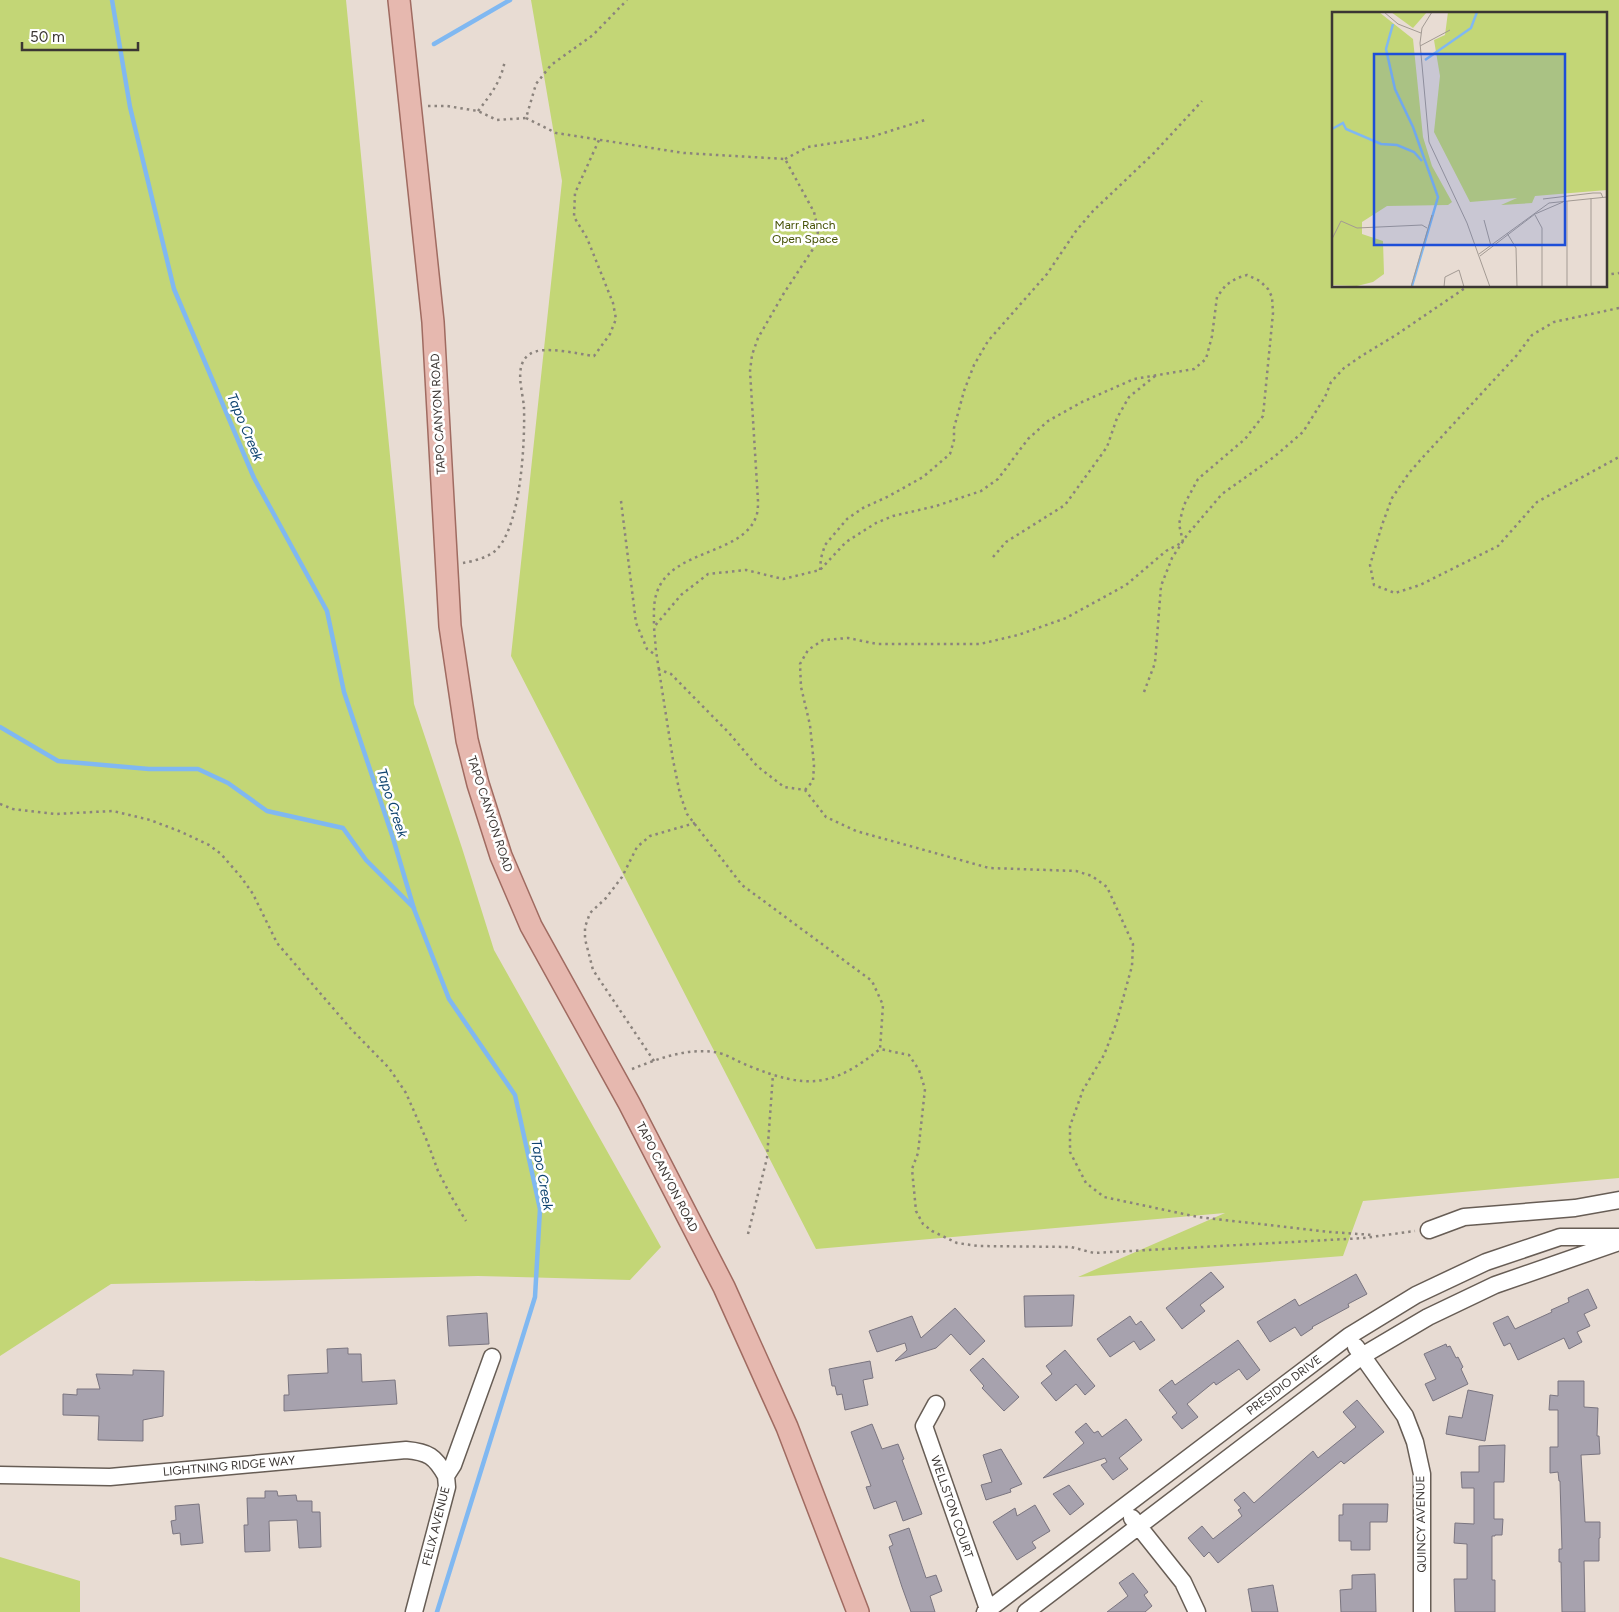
<svg xmlns="http://www.w3.org/2000/svg" width="1619" height="1612" viewBox="0 0 1619 1612" font-family="Figtree,sans-serif">
<style>
.green{fill:#c3d676;fill-rule:evenodd}
.lines{fill:none;stroke-linecap:round;stroke-linejoin:round}
.stream{stroke:#80b8f1;stroke-width:4.5}
.building{fill:#a7a2ae;stroke:#7a7580}
.minor-casing{stroke:#675d55;stroke-width:19}
.major-casing{stroke:#a06b61;stroke-width:24}
.path{stroke:#8b837d;stroke-width:2.5;stroke-dasharray:2.5 4;stroke-linecap:butt}
.minor{stroke:#fff;stroke-width:16}
.major{stroke:#e6b8af;stroke-width:21}
.labels{text-anchor:middle;dominant-baseline:central;stroke-width:5;stroke-linejoin:round;paint-order:stroke}
.park-label{font-size:12px;fill:#475307;stroke:#fff}
.street-label{font-size:12px;fill:#3b3633;stroke:#fff}
.water-label{font-size:14px;font-style:italic;fill:#0f4470;stroke:#fff}
.inset-river{fill:none;stroke:#80b8f1;stroke-width:2.5}
.inset-road{fill:none;stroke:#a39a93;stroke-width:1}
.view{fill:#1d4ed8;fill-opacity:0.15;stroke:#1d4ed8;stroke-width:2.5}
.inset-edge{fill:none;stroke:#3b3633;stroke-width:2.5}
</style>
<rect width="100%" height="100%" fill="#e8dcd3"/>
<path class="green" d="M0 0H346L414 704 462 848 494 950 661 1247 630 1280 478 1276 111 1284 0 1356Z
M531 0H1619V1178L1363 1201 1343 1256 1078 1277 1225 1213 816 1249 511 656 562 181ZM1333 14H1605V286H1333Z
M0 1557 80 1581V1612H0Z"/>
<g class="lines">
<path class="stream" d="M112 0 130 107 174 289 254 478 327 611 344 692 393 838 414 909 449 999 515 1095 540 1209 535 1297 437 1612
M434 44 510 0
M0 727 58 761 149 769H198L228 783 267 811 343 828 366 860 414 908"/>
</g>
<path class="building" d="M1211 1272 1224 1287 1200 1305 1205 1311 1182 1329 1166 1308Z
M1356 1274 1367 1294 1348 1304 1349 1307 1312 1327 1313 1328 1301 1336 1295 1327 1270 1342 1257 1322 1295 1299 1299 1306Z
M1588 1289 1597 1308 1584 1314 1590 1326 1577 1332 1582 1342 1569 1349 1564 1338 1518 1360 1510 1343 1504 1346 1493 1323 1508 1316 1515 1329 1552 1312 1551 1310 1569 1302 1568 1298Z
M1074 1295 1072 1326 1025 1327 1024 1296Z
M955 1308 985 1341 970 1355 951 1334 936 1348 895 1361 907 1350 905 1343 877 1352 869 1331 912 1316 921 1338Z
M487 1313 489 1344 449 1346 447 1316Z
M1130 1316 1136 1325 1141 1321 1155 1340 1140 1350 1134 1341 1110 1357 1097 1339Z
M1238 1340 1260 1370 1247 1380 1239 1369 1216 1385 1214 1382 1187 1404 1198 1417 1182 1429 1172 1417 1177 1413 1159 1390 1172 1380 1175 1385Z
M1446 1344 1447 1347 1450 1346 1456 1358 1458 1357 1463 1367 1461 1369 1468 1384 1433 1401 1425 1384 1436 1379 1424 1354Z
M348 1348V1354H361L362 1382 395 1380 397 1404 284 1411V1395H289L288 1375 328 1373 327 1349Z
M1065 1350 1095 1386 1085 1395 1076 1384 1056 1401 1041 1383 1052 1374 1046 1366Z
M983 1358 1019 1397 1004 1411 982 1388 984 1386 970 1370Z
M870 1361 873 1378 863 1380 868 1405 845 1410 842 1394 837 1395 835 1386H832L829 1369Z
M133 1370 164 1371 163 1416 143 1420V1441L98 1440 99 1416 63 1415V1394L77 1395V1389H100L96 1374 133 1375Z
M1558 1381H1584V1407L1598 1408 1597 1436H1599L1600 1454 1581 1455 1585 1522H1600V1538H1599V1561H1584L1585 1612H1562L1561 1562H1559V1549H1562L1560 1481H1559L1558 1472 1550 1473V1447H1558V1410H1549L1550 1395 1558 1396Z
M1468 1390 1493 1395 1485 1441 1446 1434 1449 1416 1462 1418Z
M1357 1400 1384 1432 1344 1464 1341 1461 1218 1563 1209 1552 1204 1557 1188 1538 1202 1526 1213 1539 1242 1516 1238 1510 1241 1508 1234 1500 1244 1492 1254 1503 1313 1451 1318 1458 1356 1427 1343 1412Z
M1126 1419 1142 1440 1119 1458 1128 1469 1113 1480 1101 1465 1107 1462 1105 1458 1043 1478 1084 1443 1075 1432 1086 1423 1094 1433 1098 1431 1102 1437Z
M872 1424 882 1449 898 1444 904 1459 902 1460 922 1514 903 1521 896 1501 874 1509 866 1487 871 1486 851 1432Z
M1505 1445 1504 1482H1494V1519H1503L1502 1535H1495V1536H1492V1580H1495V1612H1455L1454 1579H1467V1544L1454 1543 1455 1523 1474 1524V1488H1462L1461 1472H1479V1446Z
M1001 1449 1022 1484 1010 1489 1011 1492 986 1500 981 1485 992 1482 983 1455Z
M1069 1485 1084 1504 1070 1515 1053 1494Z
M265 1491H277L278 1496 296 1495 297 1501H312V1512H320L321 1547 299 1548 297 1520 269 1521 270 1551 245 1552 244 1525H248L247 1498H265Z
M199 1504 203 1543 181 1545 180 1533 173 1534 171 1521 176 1520 175 1506Z
M1343 1504H1388L1387 1522H1370V1550H1351V1541H1339V1515H1343Z
M1035 1505 1050 1531 1032 1542 1036 1548 1017 1560 993 1522 1015 1508 1017 1516Z
M909 1528 926 1578 936 1575 942 1591 930 1596 935 1612H911L902 1587 889 1547 893 1545 889 1535Z
M1133 1573 1148 1592 1144 1595 1152 1606 1145 1612H1107L1128 1596 1119 1583Z
M1375 1574 1376 1612H1341L1340 1590 1352 1589V1575Z
M1273 1585 1278 1612H1252L1248 1589Z"/>
<g class="lines">
<g class="minor-casing">
<path id="minor" d="M1429 1230 1464 1217 1575 1208 1619 1200
M1356 1347 1405 1416 1415 1442 1422 1474V1612
M936 1404 924 1426 989 1612
M0 1475 110 1477 406 1450C428 1452 435 1456 446 1476
M1132 1518 1183 1582 1197 1612
M414 1612 447 1487 446 1476 453 1465 492 1357
M985 1612 1349 1336 1416 1295 1486 1262 1560 1237H1619
M1026 1612 1362 1356 1428 1317 1495 1285 1619 1242"/>
</g>
<g class="major-casing">
<path id="major" d="M399 0 433 322 450 626 467 740 478 784 501 856 531 926 629 1103 724 1287 787 1427 858 1612"/>
</g>
<path class="path" d="M428 106H447L478 111 497 120 526 118 536 84 551 65 593 35 627 0
M478 111C491 94 501 82 505 60
M526 118 556 133 684 153 785 159 814 212 818 229 817 243 784 293 758 338 752 355 750 371 758 501C758 506 758 512 756 517 742 555 672 549 657 592 653 603 654 615 654 626
M785 159 808 147 871 137 928 119
M1605 275 1619 273
M1619 308 1554 322 1532 335 1517 355 1423 457 1409 473 1392 498 1382 525 1370 565 1374 585 1395 593 1420 585 1498 546 1537 502 1619 457
M621 501 636 623 647 649 657 656
M993 557 1006 542 1065 505 1107 447 1117 418 1129 397 1155 376
M463 563C474 561 491 557 498 548 521 522 525 443 524 408 523 391 513 365 530 354 543 345 578 354 594 356L610 334 616 319 613 303 587 238 574 217 575 193 599 140
M820 570 821 558 825 545 847 519 863 508 889 496 923 477 950 454 954 440V428L964 391 974 365 988 341 1047 274 1076 231 1093 211 1154 153 1202 101
M658 669 671 674 729 733 757 766 784 787 805 790 826 817 856 831 989 868 1076 871 1092 876 1107 887 1133 944 1132 966 1116 1024 1104 1055 1083 1090 1070 1126V1152L1086 1183 1104 1197 1198 1217 1330 1232 1373 1235
M1144 692 1155 663 1161 586 1172 558 1187 535 1222 494 1274 457 1303 432 1325 397 1331 382 1344 368 1363 355 1396 335 1468 286
M805 790 813 781 814 765 810 725 801 687 800 664 808 650 823 640 848 638 877 644H980L1018 635 1066 618 1126 585 1166 551 1183 542 1179 524 1184 505 1198 479 1245 439 1263 416 1273 313 1272 297 1268 289 1260 281 1247 275 1237 278 1226 285 1217 297 1212 336 1206 359 1194 369 1134 379 1082 402 1048 421 1028 439 998 479 981 491 936 506 893 516 876 523 846 542 820 570 783 579 746 570 708 574 681 595 654 627 656 651 673 760 680 794 687 814 742 885 872 981 883 1005 880 1049 909 1055 919 1070 925 1089 918 1153 912 1169 916 1211 923 1224 932 1231 957 1243 978 1246 1071 1247 1094 1253 1364 1238 1415 1231
M0 804 13 809 55 814 113 811 150 820 179 831 209 845 221 854 241 877 253 894 277 943 351 1029 389 1068 406 1093 427 1141 438 1171 451 1196 466 1221
M654 1061 593 970 585 939V927L590 913 606 898 622 877 637 847 650 836 695 823
M632 1069C658 1059 685 1048 714 1052 725 1053 738 1062 749 1066 806 1089 832 1088 880 1049
M748 1234 767 1158 773 1074"/>
<use href="#minor" class="minor"/>
<use href="#major" class="major"/>
</g>
<g class="labels">
<g class="park-label">
<text x="805" y="225">Marr Ranch<tspan x="805" dy="14">Open Space</tspan></text>
</g>
<g class="street-label">
<text transform="translate(438 414) rotate(-93)">TAPO CANYON ROAD</text>
<text transform="translate(490 814) rotate(72)">TAPO CANYON ROAD</text>
<text transform="translate(667 1177) rotate(63)">TAPO CANYON ROAD</text>
<text transform="translate(1284 1385) rotate(-37)">PRESIDIO DRIVE</text>
<text transform="translate(229 1466) rotate(-5)">LIGHTNING RIDGE WAY</text>
<text transform="translate(952 1507) rotate(71)">WELLSTON COURT</text>
<text transform="translate(1421 1524) rotate(-91)">QUINCY AVENUE</text>
<text transform="translate(436 1526) rotate(-76)">FELIX AVENUE</text>
</g>
<g class="water-label">
<text transform="translate(245 427) rotate(67)">Tapo Creek</text>
<text transform="translate(392 803) rotate(72)">Tapo Creek</text>
<text transform="translate(542 1175) rotate(80)">Tapo Creek</text>
</g>
</g>
<g transform="translate(1332 12)">
<rect width="275" height="275" fill="#e8dcd3"/>
<path d="M0 0H47L81 27 91 125 100 154 120 190 116 193 55 194 30 210V222L51 229 52 262 41 270 25 274 0 273ZM59 0H95L81 16ZM116 0H275V178L203 184 200 191 169 193 185 186 138 190 102 120 108 64 102 28 113 23Z" fill="#c3d676"/>
<path class="inset-river" d="M61 12 54 37 63 77 81 115 106 185 80 274M93 48 139 16 145 0M0 117 11 111 14 117 49 132 65 133 82 140 90 149"/>
<path class="inset-road" d="M52 0 66 12 89 21M100 0 90 16 88 31 97 130 135 211 158 275M88 34 118 18M259 186V275M211 187 261 181H269L271 186M203 203 210 216V275M152 208 159 234M175 221 184 236 185 275M0 227 9 209 25 216 90 213 95 216M147 242 217 191 275 185M148 244 203 202 231 190M79 275 100 203M112 275 113 265 127 258 132 275M235 275V189"/>
<path class="view" d="M42 42H233V233H42Z"/>
<rect width="275" height="275" class="inset-edge"/>
</g>
<path d="M22 42v8h116v-8" fill="none" stroke="#3b3633" stroke-width="2.5"/>
<text x="30" y="42" font-size="15" fill="#3b3633" stroke="#ffffff" stroke-width="4" paint-order="stroke">50 m</text>
</svg>
